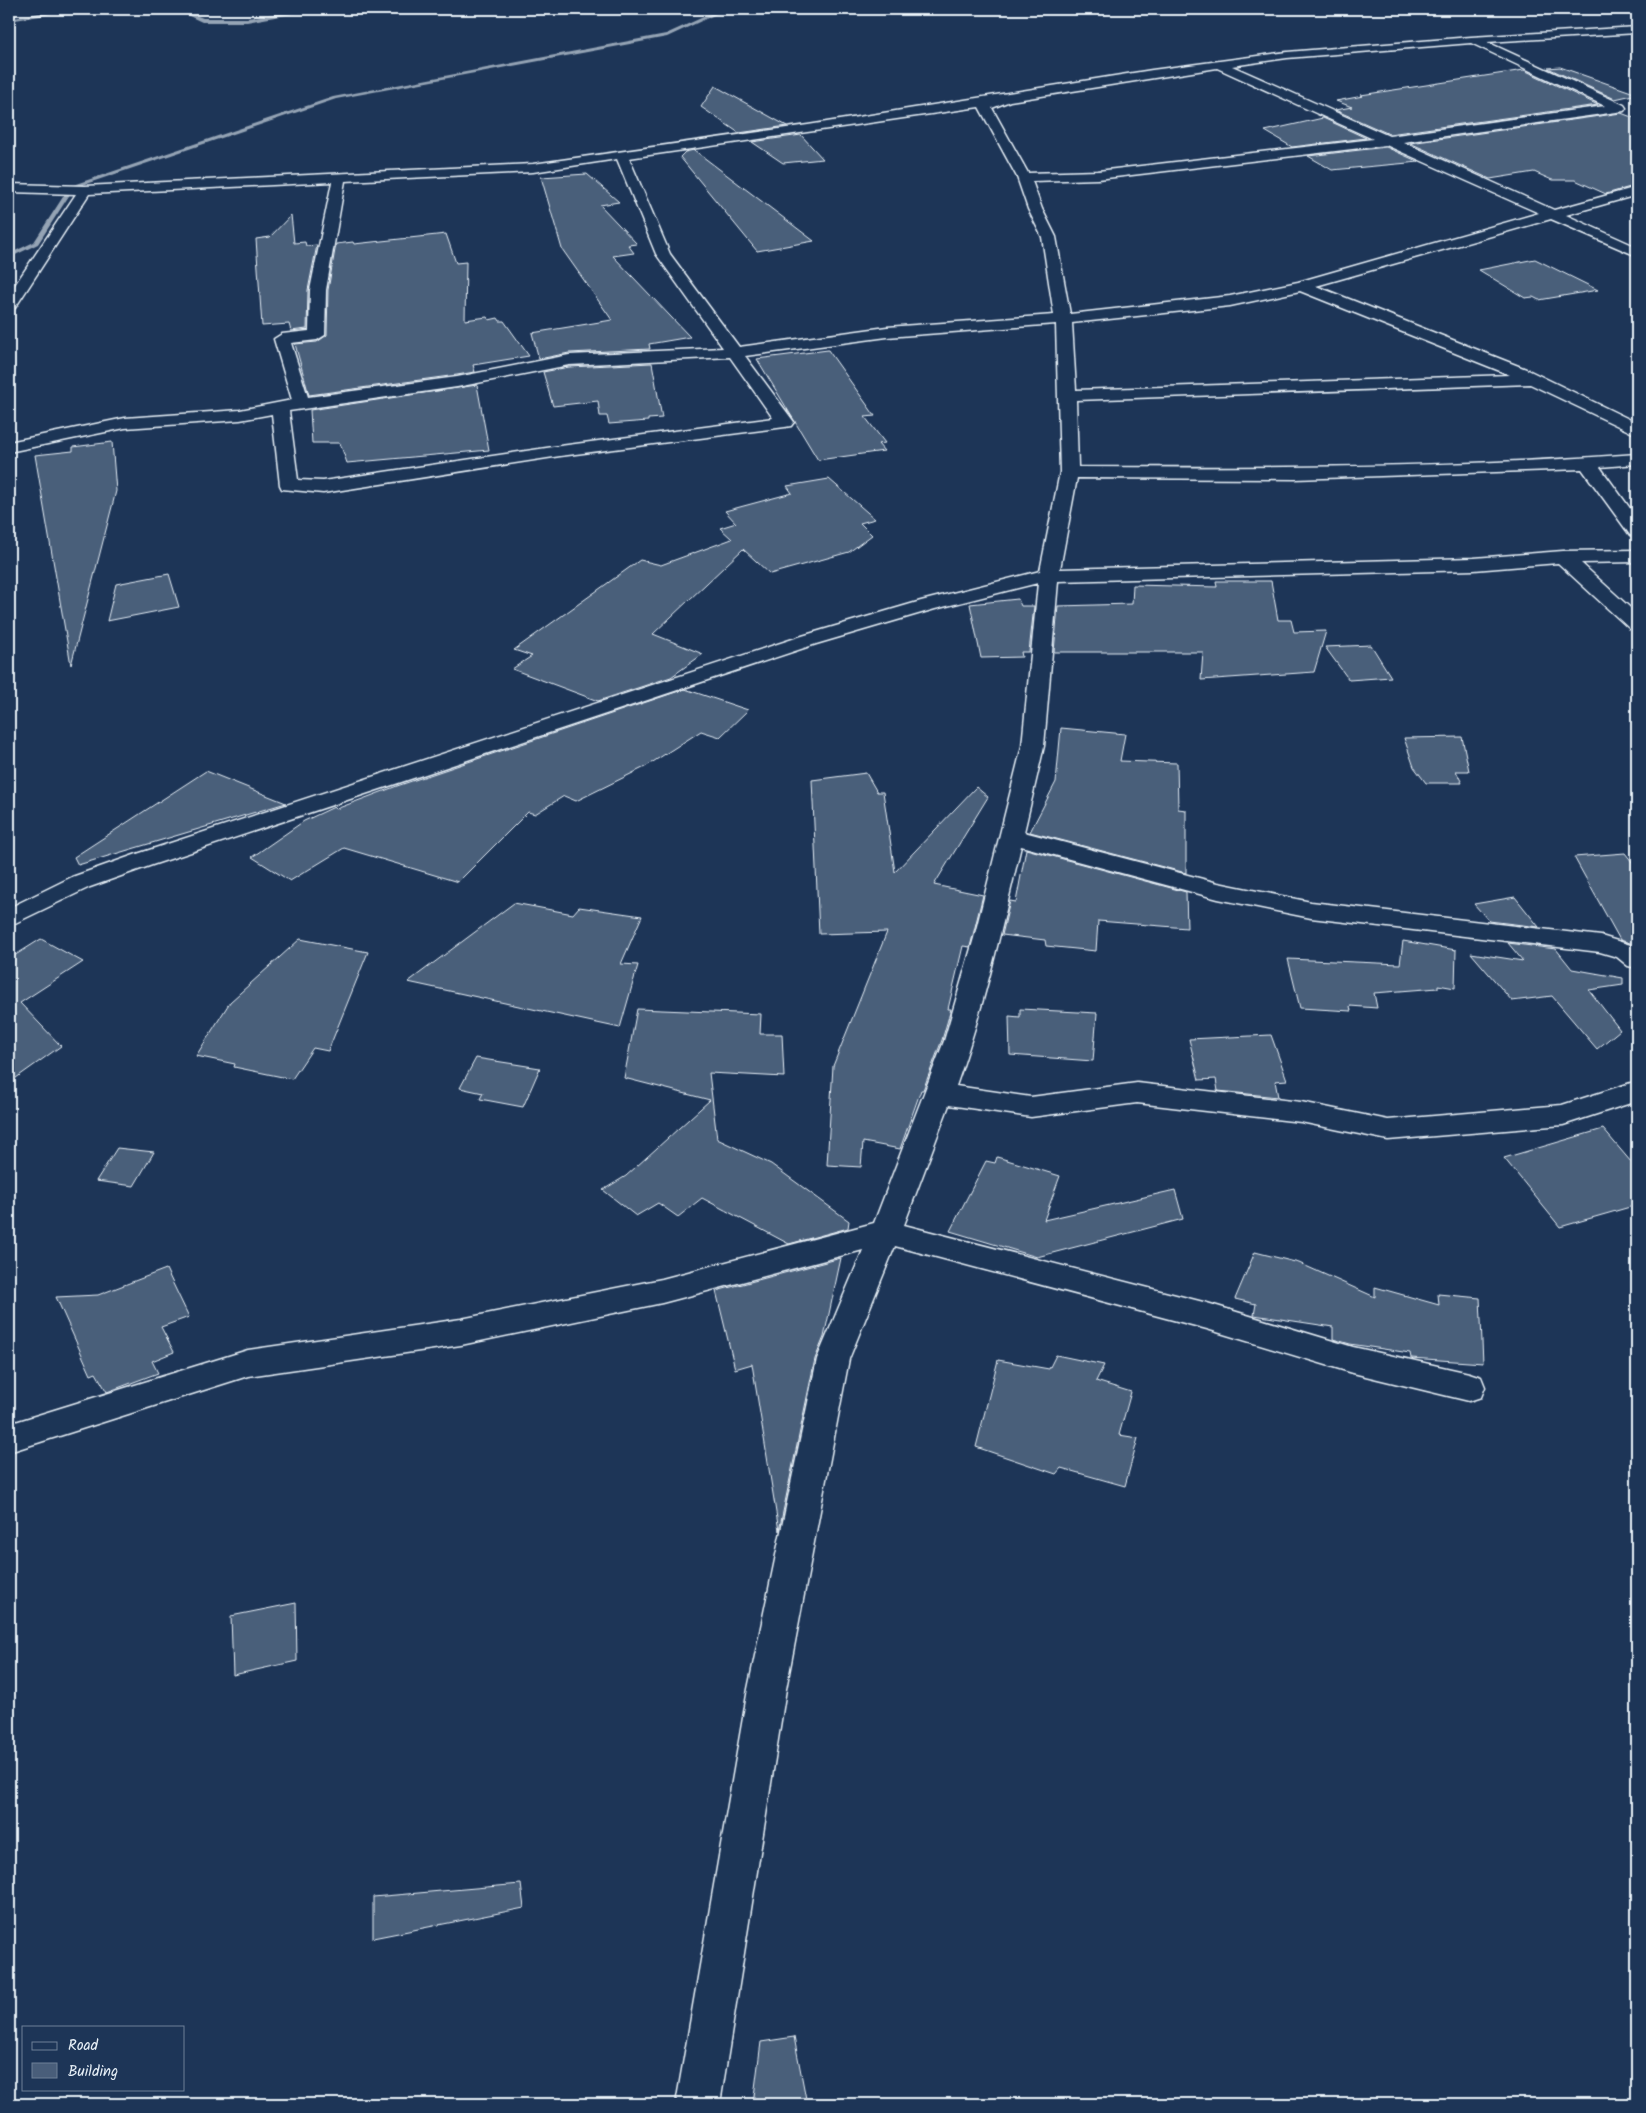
<svg xmlns="http://www.w3.org/2000/svg" width="1646" height="2113" viewBox="0 0 1646 2113" font-family="Kalam,sans-serif">
<style>
.lines{fill:none;stroke-linecap:round;stroke-linejoin:round}
.stream{fill:#95a4b5;fill-rule:evenodd}
.building{fill:#495e7a;stroke:#e8f1f8}
.minor-casing{stroke:#e8f1f8;stroke-width:3}
.minor{fill:#1d3557;fill-rule:evenodd}
</style>
<rect width="100%" height="100%" fill="#1d3557"/>
<filter id="ink" filterUnits="userSpaceOnUse"><feTurbulence type="fractalNoise" baseFrequency=".02" numOctaves="2"/><feDisplacementMap in="SourceGraphic" scale="10" xChannelSelector="R" yChannelSelector="G"/><feConvolveMatrix kernelMatrix="1 2 1 2 8 2 1 2 1" color-interpolation-filters="sRGB"/></filter>
<g filter="url(#ink)">
<g class="lines">
<path class="stream" d="M59 9H65L46 15 9 21V19Z
M174 9H180L203 18H247L310 9H320L247 22H202Z
M721 9H727L667 37 336 99 74 188 38 244 9 258V254L34 242 70 186 333 97 666 34Z"/>
</g>
<path class="building" d="M1560 67 1637 94 1615 99 1548 68Z
M1524 70 1598 105 1389 134 1335 110 1352 107 1336 101 1363 96 1361 95Z
M715 86 787 126 739 133 701 107Z
M1621 113 1637 119V185L1606 194 1575 180H1552L1534 172 1490 179 1410 143Z
M1323 118 1366 138 1292 147 1265 131Z
M801 135 823 159 783 163 752 142Z
M1386 147 1419 162 1332 170 1308 156Z
M694 150 814 241 757 251 680 157 685 152Z
M587 174 619 202 600 205 637 244 628 245 634 253 613 256 690 337 649 344 650 349 569 353 539 359 532 333 612 320 562 249 541 177Z
M291 215 294 243 305 242 306 246 317 245 308 290 307 329 291 331 289 324 262 326 256 239 270 237Z
M446 234 456 263 466 262 465 320 487 317 489 320 498 318 500 321H504L529 356 473 365 475 372 457 375 309 395 295 344 317 342 327 335 328 290 336 244 353 242 354 244Z
M1535 259 1598 290 1539 300 1533 297 1525 298 1479 270Z
M828 350 875 416 865 417 885 443 878 444 884 451 818 460 757 359Z
M652 363 662 418 648 419V421L609 424 607 416H600L598 401 553 406 543 372 569 367Z
M477 385 489 450 347 463 340 443H312L310 410Z
M112 442 116 491 71 665 35 455 73 451V447Z
M829 479 875 519 860 523 872 535 849 552 770 574 743 549 653 634 703 654 671 677 598 701 512 669 532 656 514 650 640 560 661 565 732 539 720 528 736 523 725 511 792 493 787 486Z
M169 574 179 607 107 621 116 584Z
M1216 581H1271L1278 620H1291L1294 632 1326 631 1314 672 1201 680 1203 652H1054L1058 606 1132 604 1133 585 1217 587Z
M1018 599 1021 606H1034L1029 652H1021L1022 657 981 658 970 604Z
M1371 645 1391 677 1349 680 1325 647Z
M685 689 748 710 720 737 701 731 645 767 576 801 564 796 535 814 528 812 458 882 344 848 290 881 252 857 304 821 334 807 336 809 397 786Z
M1061 728 1125 734 1120 761 1177 763 1178 809 1186 810V873L1030 832 1056 782Z
M1462 737 1469 771H1456L1462 783H1426L1414 767 1404 738Z
M206 771 286 803 78 865 74 857Z
M866 773 877 792H883L895 872 976 787 988 797 934 885 983 895 970 947 963 946 948 1009H951L942 1040 923 1090H921L900 1149 863 1142 861 1167 827 1165 833 1066 887 932 819 934 812 780Z
M1026 849 1186 892 1187 928 1098 921 1096 951 1046 946 1045 940 1002 935 1010 901 1016 902Z
M1625 853 1637 868V945L1620 940 1574 857Z
M1515 897 1539 927 1489 921 1474 904Z
M514 903 573 914 579 907 642 916 621 964 638 965 620 1028 408 982Z
M41 939 83 962 20 1003 61 1046 9 1083V959Z
M300 939 368 952 328 1051 313 1048 292 1079 234 1067 235 1064 196 1056 230 1002Z
M1403 941 1456 950 1455 988 1438 985V988L1374 993 1377 1008 1350 1006 1351 1011 1300 1008 1288 959 1400 964Z
M1508 943 1556 949 1572 969 1623 978V985L1589 990 1620 1030 1597 1049 1552 996 1512 1001 1471 953 1523 961Z
M637 1009 761 1014 760 1034H782L784 1077 709 1073 717 1139 771 1164 849 1221 848 1228 789 1244 702 1198 678 1217 658 1203 636 1216 603 1190 626 1176 710 1100 624 1078Z
M1020 1009 1097 1013 1093 1061 1010 1055 1009 1016 1020 1017Z
M1271 1035 1287 1080 1275 1081 1278 1097 1218 1091 1216 1079 1199 1080 1189 1039Z
M476 1058 540 1068 523 1107 480 1099 483 1093 460 1088Z
M1603 1129 1637 1169V1205L1560 1227 1504 1158Z
M117 1148 154 1152 134 1186 96 1181Z
M997 1157 1060 1176 1044 1220 1175 1190 1183 1219 1037 1257 950 1231 986 1161 995 1163Z
M1255 1252 1299 1263 1375 1297V1287L1439 1305 1438 1294 1480 1298 1483 1363 1411 1358 1410 1353 1350 1344 1333 1339V1327L1254 1315 1256 1304 1235 1299Z
M841 1258 824 1337 815 1359 779 1531 752 1364 735 1369 716 1291Z
M166 1269 189 1317 161 1327 174 1352 152 1361 158 1373 107 1392 96 1373 91 1375 56 1297 98 1295Z
M1056 1355 1104 1365 1096 1381 1131 1392 1119 1435 1138 1438 1125 1486 1061 1468 1056 1474 976 1447 998 1360 1049 1369Z
M296 1603 297 1661 233 1675 231 1616Z
M521 1884 524 1908 373 1938V1897Z
M794 2037 807 2104H753L761 2042Z"/>
<g class="lines">
<g class="minor-casing">
<path id="minor" d="M1637 27V33L1487 42 1624 105 1626 108 1624 111 1403 142 1554 210 1637 187V195L1566 215 1637 247V256L1551 219 1316 286 1526 369 1637 423V435L1530 384 1076 400 1078 467C1264 468 1451 468 1637 454V464L1600 467 1637 518V537L1630 535 1582 469 1295 479 1077 478 1060 569 1474 558 1563 551 1637 550V562L1581 563 1637 614V631L1630 629 1558 563 1474 570 1058 581 1044 746 1024 832 1218 883 1311 902 1601 936 1637 947V968L1628 966 1617 957 1600 952 1311 918 1218 899 1021 846C1002 927 984 1007 956 1086L1031 1097 1137 1083 1301 1102 1388 1120 1562 1105 1637 1081V1101L1563 1125 1388 1140 1301 1122 1137 1103 1031 1117 949 1105 904 1225 1207 1303 1353 1347 1469 1373 1481 1377 1485 1387 1481 1397 1469 1401 1353 1373 1207 1329 895 1246 849 1359 786 1689 720 2104H676L748 1689 817 1359 863 1250 662 1303 461 1345 248 1376 9 1452V1424L248 1350 461 1319 662 1279 874 1223 944 1041 974 938 1022 746 1038 583 935 609 816 644 155 864 90 887 9 926V908L72 877 137 854 802 636 921 601 1040 571 1060 472 1056 324 887 337 745 356 794 422 791 426 785 427 560 456 323 493 282 489 280 485 272 414 240 420 125 428 9 452V442L125 418 240 410 292 400 274 339 282 334 309 331 310 290 332 182 89 194 15 308 9 310V294L76 194 9 192V184L85 186 533 164 808 125 1152 70 1287 52 1471 37ZM1471 43 1605 106 1389 136 1232 66 1287 58ZM1217 68 1373 139 1098 171 1028 173 992 108 1010 101ZM979 107 1017 177 1028 209 1042 237 1054 315 887 327 739 347 670 254 629 158ZM1386 145 1539 213 1298 282 1230 296 1070 314 1056 237 1042 209 1032 181 1098 179ZM617 159 656 254 723 348 569 355 457 377 308 397 291 343 317 340 325 335 326 290 345 181 533 172ZM1300 291 1510 375 1076 390 1072 323 1230 306ZM730 357 773 418 560 446 323 481 298 480 289 411 457 387 569 365Z"/>
</g>
<use href="#minor" class="minor"/>
</g>
</g>
<rect width="1646" height="2113" fill="none" stroke="#1d3557" stroke-width="30"/>
<rect x="15" y="15" width="1616" height="2083" fill="none" stroke="#e8f1f8" stroke-width="2" filter="url(#ink)"/>
<rect x="22" y="2026" width="162" height="65" fill="#1d3557" stroke="#6e8097"/>
<rect x="32" y="2042" width="25" height="8" fill="#1d3557" stroke="#6e8097"/>
<text x="68" y="2050" font-size="15" fill="#e8f1f8">Road</text>
<rect x="32" y="2063" width="25" height="15" fill="#495e7a" stroke="#6e8097"/>
<text x="68" y="2076" font-size="15" fill="#e8f1f8">Building</text>
</svg>
